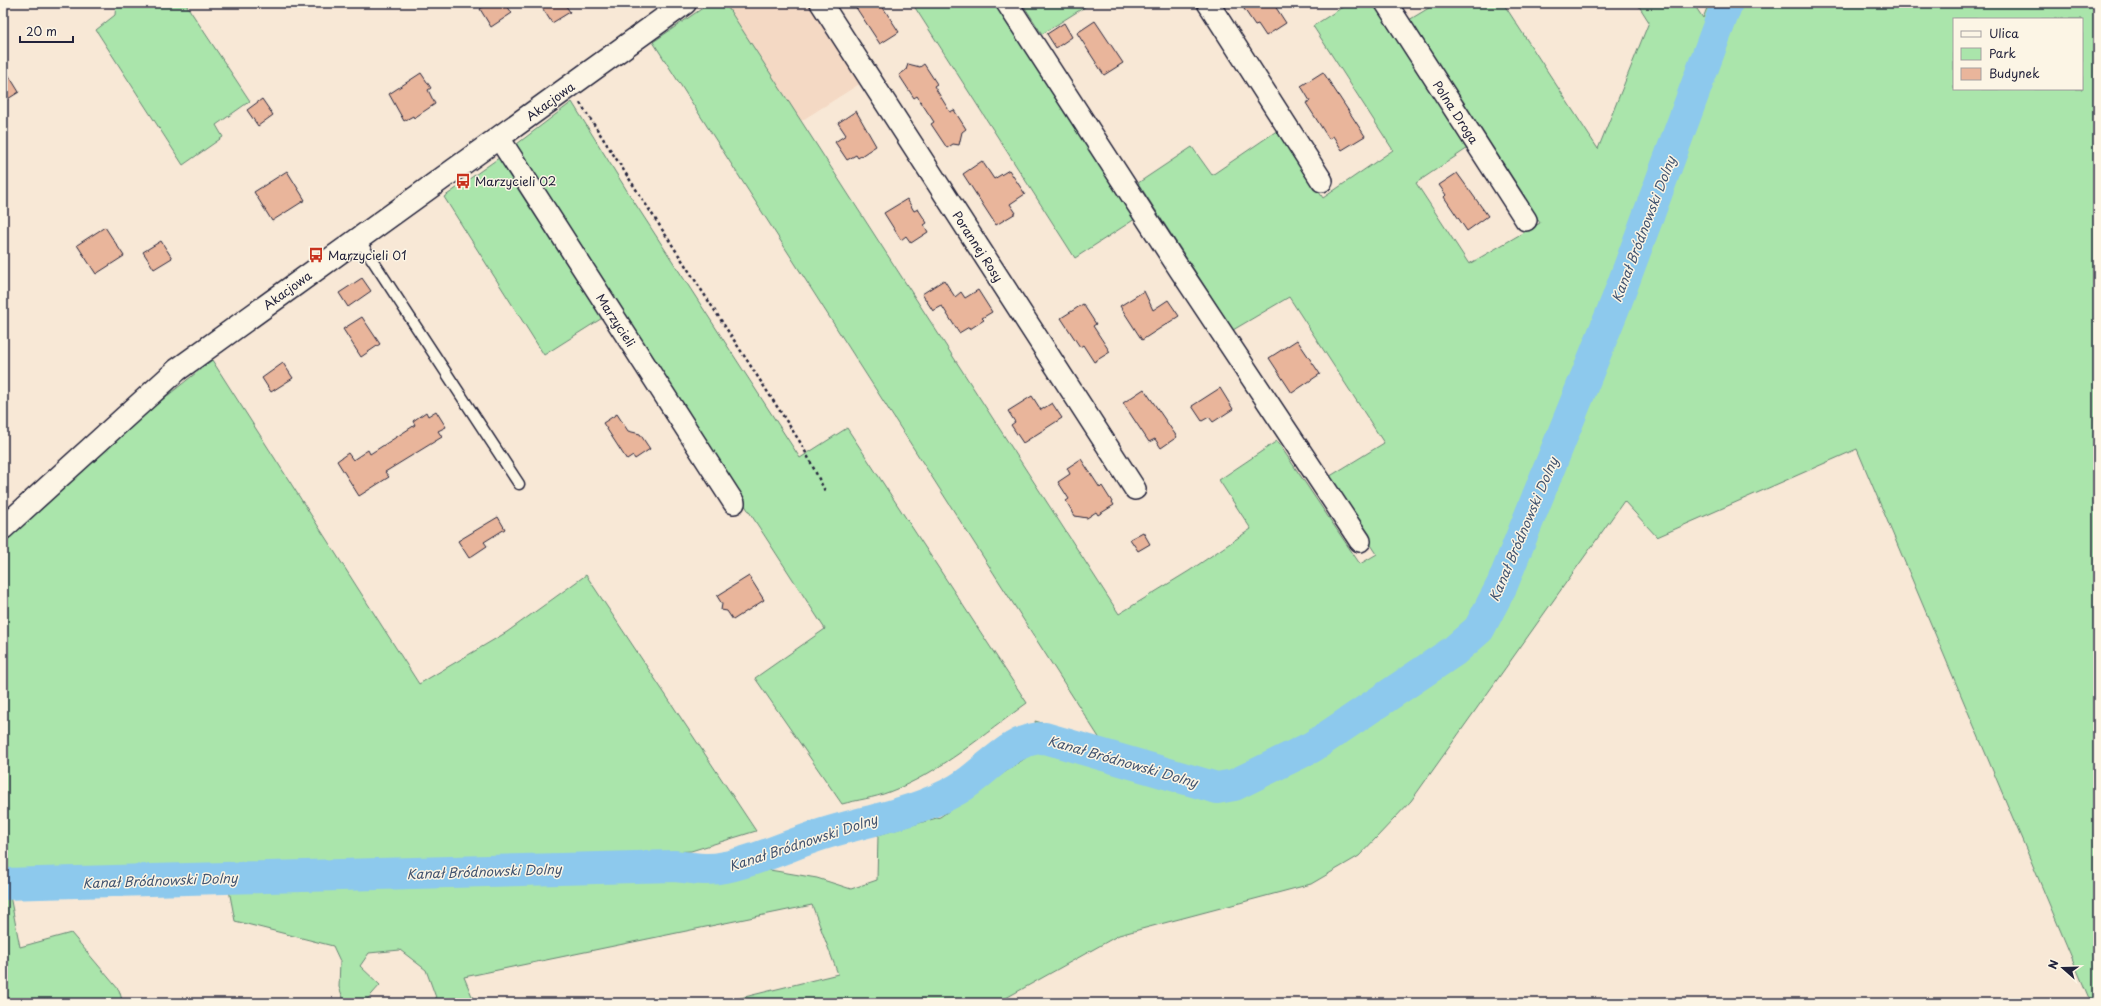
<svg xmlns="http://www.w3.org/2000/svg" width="2101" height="1006" viewBox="0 0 2101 1006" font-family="'Playpen Sans',sans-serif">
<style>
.built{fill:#f4d9c4}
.green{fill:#aae5ab;stroke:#668473;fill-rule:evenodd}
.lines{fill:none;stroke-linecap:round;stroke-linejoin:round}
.river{stroke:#8dc9ed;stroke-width:32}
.building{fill:#e9b59b;stroke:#22223b}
.lane-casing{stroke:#22223b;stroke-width:13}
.street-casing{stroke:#22223b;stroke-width:24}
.secondary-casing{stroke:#22223b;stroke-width:25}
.path{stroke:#22223b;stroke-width:2.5;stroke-dasharray:3 3;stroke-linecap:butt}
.lane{stroke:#fcf5e5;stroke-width:10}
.street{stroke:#fcf5e5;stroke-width:21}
.secondary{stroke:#fcf5e5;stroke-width:22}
.labels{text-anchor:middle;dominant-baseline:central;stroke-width:3;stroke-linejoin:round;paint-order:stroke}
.street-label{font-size:12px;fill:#22223b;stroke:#fcf5e5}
.poi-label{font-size:12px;fill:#22223b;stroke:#fcf5e5;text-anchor:start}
.water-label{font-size:13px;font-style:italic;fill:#425470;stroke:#fcf5e5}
</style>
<rect width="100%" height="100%" fill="#f8e8d6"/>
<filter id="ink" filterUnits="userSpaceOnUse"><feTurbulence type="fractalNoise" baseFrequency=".025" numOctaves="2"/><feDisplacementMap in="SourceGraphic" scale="8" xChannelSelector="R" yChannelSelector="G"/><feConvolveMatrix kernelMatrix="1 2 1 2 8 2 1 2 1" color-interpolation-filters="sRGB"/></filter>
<g filter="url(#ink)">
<path class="built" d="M725 3H809L861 83 801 121Z"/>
<path class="green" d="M116 3H185L250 101 216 125 223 137 183 165 96 30 115 15Z
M710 3H725L1119 614 1189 571 1251 529 1219 480 1277 441 1360 564 1377 554 1327 478 1384 443 1289 297 1233 330 1138 183 1192 147 1212 175 1278 130 1323 198 1393 150 1313 26 1349 3H1377L1471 146 1416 183 1469 264 1540 223 1409 20 1437 3H1503L1598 149 1649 22 1637 3H1693L1703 18 1709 3H2098V1003H2091L1857 449 1657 537 1624 501 1411 801 1359 856 1311 884 1119 935 997 1003H720L838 974 812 905 464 977 474 1001 471 1003H438L426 970 400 950 369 953 360 966 380 985 364 1003H345L339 987 340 961 333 946 235 921 229 890 10 896 20 947 71 933 119 990 123 1003H3V543L136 421 212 360 419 684 507 632 586 575 756 831 691 851 650 853 659 879 758 868 817 878 851 889 877 880 878 835 940 817 1040 748 1035 721 1100 739 653 42ZM1954 19H2082V89H1954Z
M919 3H996L1135 219 1075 258 914 6Z
M1022 3H1091L1042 34Z
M572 102 629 194 800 458 847 428 1027 703C984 734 940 773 889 792 874 798 857 800 842 804L755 678 825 629 513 147Z
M503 155 607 315 544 355 444 197Z"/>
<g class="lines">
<path class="river" d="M3 884 674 866C692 868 708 871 725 867 759 860 791 844 823 834 868 820 917 813 958 789 986 773 1010 737 1045 738L1217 788 1234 785 1312 747 1454 651 1479 629 1502 585 1617 300 1727 3"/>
</g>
<path class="building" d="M489 3H505L512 13 491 27 480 9Z
M539 3H564L570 12 552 23Z
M853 3H880L899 32 880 44Z
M1240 3H1273L1286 23 1266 36 1258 24 1255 25Z
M1095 21 1123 63 1104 75 1077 33Z
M1064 23 1072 37 1056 48 1047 34Z
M908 64 920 67 924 64 937 84 934 86 950 112 954 110 966 129 962 132 959 145 953 144 947 148 931 124 934 122 917 96 914 98 899 75 906 70Z
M3 66 19 92 3 102Z
M1323 72 1365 136 1342 150 1333 136 1329 139 1306 103 1310 101 1301 86Z
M421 73 431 88 428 90 435 104 414 118 413 116 404 121 389 94Z
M262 99 273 115 258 126 247 110Z
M856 111 876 146 858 158 856 155 847 160 835 142 846 135 838 123Z
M982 161 994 179 1009 170 1025 194 1010 204 1016 213 996 225 963 174Z
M287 171 305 200 272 221 254 192Z
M1457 173 1488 216 1467 231 1444 197 1446 195 1439 185Z
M907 199 914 211 918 209 927 223 924 225 928 232 911 243 906 236 901 240 884 213Z
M105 227 124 256 96 274 77 245Z
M161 241 172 258 154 269 143 252Z
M362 278 371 291 348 307 339 293Z
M944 280 955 297 961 292 965 298 978 290 992 312 982 318 984 320 970 329 969 327 959 333 942 306 933 311 922 294Z
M1144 291 1153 310 1168 300 1179 316 1142 340 1120 306Z
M1083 304 1096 324 1093 326 1110 352 1094 362 1083 345 1080 347 1061 318Z
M362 317 380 344 361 357 343 329Z
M1297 340 1320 374 1292 393 1269 358Z
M283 363 293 378 271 392 262 378Z
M1220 388 1233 409 1213 422 1209 417 1202 421 1192 406Z
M1144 389 1177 437 1161 448 1155 439 1149 442 1123 403Z
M1032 396 1041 410 1052 403 1062 418 1023 443 1011 425 1015 422 1008 411Z
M436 411 446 427 438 431 442 437 385 472 389 477 359 496 337 461 348 453 353 460 368 450 370 454 415 425 413 421 426 412 428 416Z
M617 414 628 431 640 434 650 449 635 459 633 456 627 460 603 423Z
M1081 459 1100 488 1102 486 1114 505 1098 515 1096 512 1087 518 1075 516 1066 501 1069 499 1058 482 1070 474 1067 468Z
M498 517 505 529 484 542 487 546 469 558 458 541Z
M1143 532 1150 544 1138 551 1130 539Z
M749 576 764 600 733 620 727 611 721 610 722 604 717 596Z"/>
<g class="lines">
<g class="lane-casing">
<path id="lane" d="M358 238 519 484"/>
</g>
<g class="street-casing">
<path id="street" d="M821 3 1135 489
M1007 3 1180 270 1360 541
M1208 3 1322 181
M1386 3 1526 220
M499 138 734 503"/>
</g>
<g class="secondary-casing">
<path id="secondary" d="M3 528 177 370 685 3"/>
</g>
<path class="path" d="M580 103 802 445 825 491"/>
<use href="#lane" class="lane"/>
<use href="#street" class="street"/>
<use href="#secondary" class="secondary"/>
</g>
</g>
<defs>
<g id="bus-bare" transform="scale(1.2)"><path d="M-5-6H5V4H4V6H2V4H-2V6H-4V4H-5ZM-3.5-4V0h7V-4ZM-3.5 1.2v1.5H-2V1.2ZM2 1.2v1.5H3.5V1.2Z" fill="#c8321e" stroke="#fcf5e5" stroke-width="2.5" paint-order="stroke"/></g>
</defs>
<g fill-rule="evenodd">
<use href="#bus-bare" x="463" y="181"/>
<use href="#bus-bare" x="316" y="255"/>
</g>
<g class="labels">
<g class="street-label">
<text transform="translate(550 101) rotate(-36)">Akacjowa</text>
<text transform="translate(1456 112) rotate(57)">Polna Droga</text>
<text transform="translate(978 246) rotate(57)">Porannej Rosy</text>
<text transform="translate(287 290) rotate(-36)">Akacjowa</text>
<text transform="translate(616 320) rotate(57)">Marzycieli</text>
</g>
<g class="poi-label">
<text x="475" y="181">Marzycieli 02</text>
<text x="328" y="255">Marzycieli 01</text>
</g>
<g class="water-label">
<text transform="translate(1643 229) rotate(-69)">Kanał Bródnowski Dolny</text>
<text transform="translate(1523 529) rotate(-67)">Kanał Bródnowski Dolny</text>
<text transform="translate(1123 761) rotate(16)">Kanał Bródnowski Dolny</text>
<text transform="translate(803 842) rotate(-18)">Kanał Bródnowski Dolny</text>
<text transform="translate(484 871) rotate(-2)">Kanał Bródnowski Dolny</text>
<text transform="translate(160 880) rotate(-2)">Kanał Bródnowski Dolny</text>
</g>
</g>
<rect width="2101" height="1006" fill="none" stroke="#fcf5e5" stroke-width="16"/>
<rect x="8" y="8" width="2085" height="990" fill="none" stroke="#22223b" stroke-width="1.5" filter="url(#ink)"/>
<rect x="1953" y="18" width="130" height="72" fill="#fcf5e5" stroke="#a5a1a1"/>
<rect x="1961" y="31" width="20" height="6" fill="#fcf5e5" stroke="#a5a1a1"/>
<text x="1989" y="38" font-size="12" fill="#22223b">Ulica</text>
<rect x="1961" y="48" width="20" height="12" fill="#aae5ab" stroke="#a5a1a1"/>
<text x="1989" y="58" font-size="12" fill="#22223b">Park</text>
<rect x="1961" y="68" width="20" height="12" fill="#e9b59b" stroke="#a5a1a1"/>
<text x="1989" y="78" font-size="12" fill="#22223b">Budynek</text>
<g transform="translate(2063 968) rotate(290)" stroke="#fcf5e5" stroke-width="3" paint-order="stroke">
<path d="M0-3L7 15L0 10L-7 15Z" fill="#22223b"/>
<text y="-6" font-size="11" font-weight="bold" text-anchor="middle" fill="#22223b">N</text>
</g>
<path d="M20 36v6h53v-6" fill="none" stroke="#22223b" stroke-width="2"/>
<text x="26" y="36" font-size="12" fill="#22223b" stroke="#fcf5e5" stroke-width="3" paint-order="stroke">20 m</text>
</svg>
